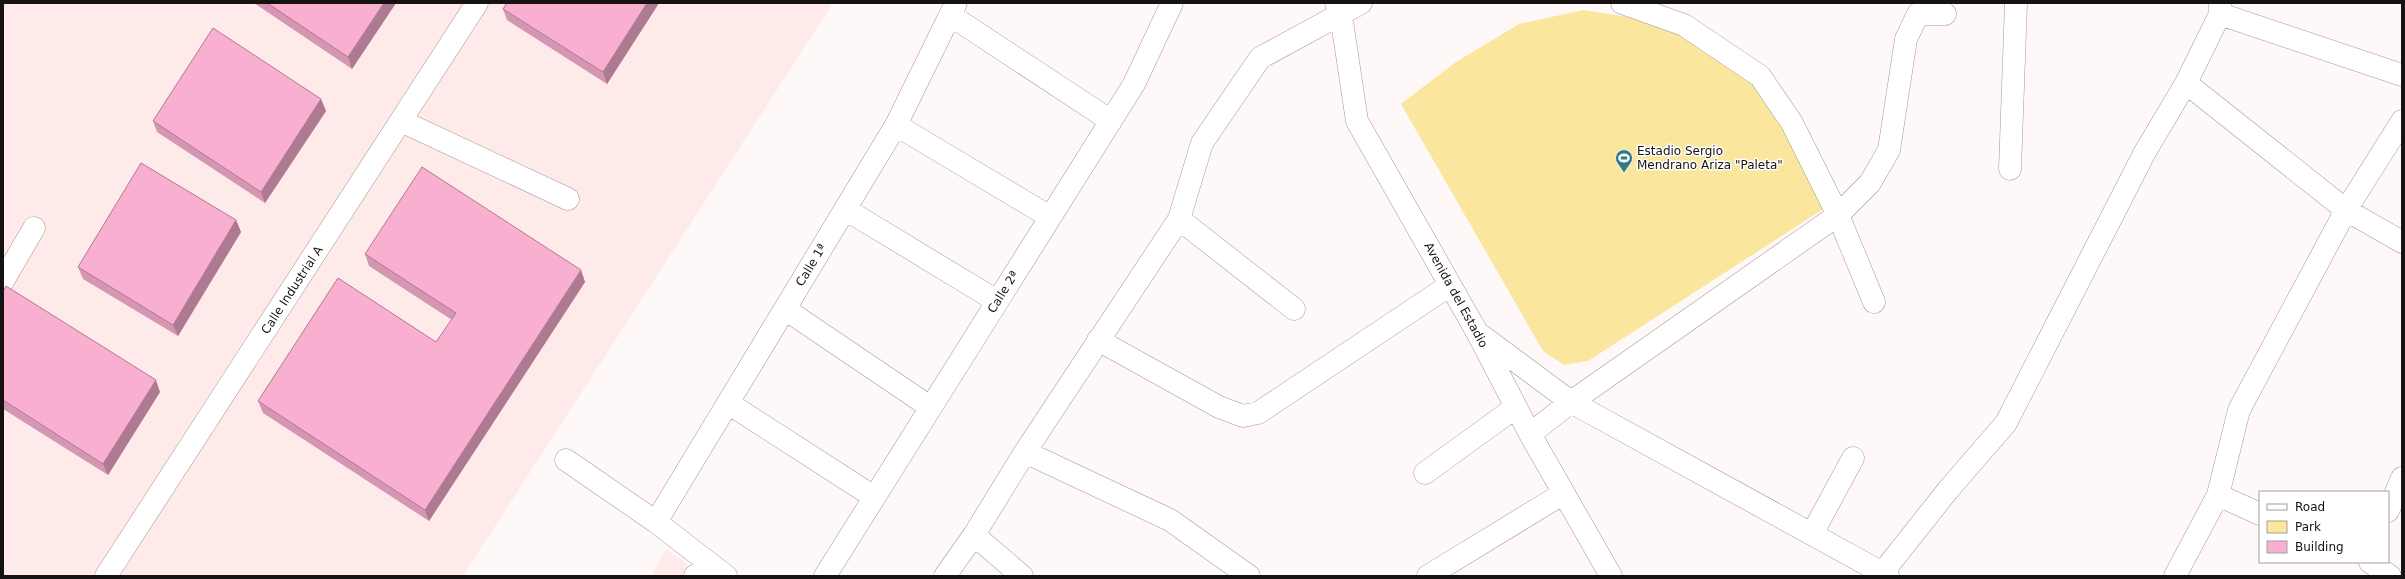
<svg xmlns="http://www.w3.org/2000/svg" width="2405" height="579" viewBox="0 0 2405 579" font-family="'DejaVu Sans',sans-serif">
<style>
.built{fill:#feebe9}
.green{fill:#fae69d}
.lines{fill:none;stroke-linecap:round;stroke-linejoin:round}
.minor-casing{stroke:#a59796;stroke-width:23}
.minor{stroke:#fff;stroke-width:22}
.wall{fill:#d596b3}
.shaded-wall{fill:#ae7a92}
.building{fill:#f8afd0;stroke:#ae7a92}
.labels{text-anchor:middle;dominant-baseline:central;stroke-width:3;stroke-linejoin:round;paint-order:stroke}
.poi-label{font-size:12px;fill:#161211;stroke:#fff;text-anchor:start}
.street-label{font-size:12px;fill:#161211;stroke:#fff}
</style>
<rect width="100%" height="100%" fill="#fef8f8"/>
<path class="built" d="M3 3H833L463 576H3Z
M666 549 704 576H651Z"/>
<path class="green" d="M1583 10 1629 17 1672 31 1753 80 1790 137 1825 208 1588 361 1564 365 1543 351 1401 104 1456 62 1519 24Z"/>
<g class="lines">
<g class="minor-casing">
<path id="minor" d="M1336 3 1341 15 1357 121 1478 334 1530 434 1611 576
M1622 3 1684 25 1760 76 1792 123 1838 215 1874 302
M2220 14 2402 75
M950 15 1111 121
M2186 83 2346 210 2402 242
M401 121 568 199
M896 125 1050 217
M2010 169 2016 3
M845 209 997 301
M1179 219 1294 309
M3 281 34 228
M785 309 930 407
M1482 336 1571 402 1888 576
M1098 340 1219 407 1243 416 1258 413 1450 285
M728 403 874 497
M1530 434 1571 402 1838 215 1870 183 1889 150 1906 39 1918 14H1945
M1025 452 1170 520 1249 576
M566 460 656 522 726 576
M1425 473 1516 407
M2218 495 2260 514
M2388 511 2402 478
M656 522 896 125 956 3
M1812 534 1853 458
M974 535 1022 576
M2370 562 2390 576
M1883 572 1948 490 2006 423 2145 152 2186 83 2220 14V3
M106 576 477 3
M695 576 714 567
M825 576 1134 84 1172 3
M945 576 974 535 1025 452 1179 219 1202 143 1260 58 1361 3
M1428 576 1564 493
M2175 576 2218 495 2239 410 2346 210 2402 121"/>
</g>
<use href="#minor" class="minor"/>
</g>
<path class="wall" d="M254 3H396L352 69Z
M507 3H659L607 84 507 20 503 9Z
M321 99 326 111 265 203 157 132 153 121Z
M236 220 241 232 178 336 83 279 78 267Z
M365 254 581 270 585 282 429 521 263 413 258 401 436 342 452 320 369 266Z
M3 291 160 392 108 475 3 409Z"/>
<path class="shaded-wall" d="M384 3H396L352 69 348 57Z
M647 3H659L607 84 603 72Z
M321 99 326 111 265 203 261 192Z
M236 220 241 232 178 336 173 325Z
M581 270 585 282 429 521 425 510Z
M156 380 160 392 108 475 103 464Z"/>
<path class="building" d="M267 3H384L348 57Z
M507 3H647L603 72 503 9Z
M213 28 321 99 261 192 153 121Z
M141 163 236 220 173 325 78 267Z
M422 167 581 270 425 510 258 401 338 278 436 342 456 313 365 254Z
M6 286 156 380 103 464 3 400V291Z"/>
<defs>
<g id="stadium-pin" transform="scale(0.9)"><path d="M0 17L-7.5 6A9.5 9.5 0 1 1 7.5 6Z" fill="#337986" stroke="#fff"/><path d="M0-5a6.5 5 0 1 0 0 10a6.5 5 0 1 0 0-10ZM-3.5-1.8h7v3.6h-7Z" fill="#fff"/></g>
</defs>
<g fill-rule="evenodd">
<use href="#stadium-pin" x="1624" y="158"/>
</g>
<g class="labels">
<g class="poi-label">
<text x="1637" y="151">Estadio Sergio<tspan x="1637" dy="14">Mendrano Ariza "Paleta"</tspan></text>
</g>
<g class="street-label">
<text transform="translate(811 265) rotate(-59)">Calle 1ª</text>
<text transform="translate(292 290) rotate(-57)">Calle Industrial A</text>
<text transform="translate(1003 292) rotate(-58)">Calle 2ª</text>
<text transform="translate(1456 295) rotate(61)">Avenida del Estadio</text>
</g>
</g>
<rect width="2405" height="579" fill="none" stroke="#161211" stroke-width="8"/>
<rect x="2259" y="491" width="130" height="72" fill="#ffffff" stroke="#a2a0a0"/>
<rect x="2267" y="504" width="20" height="6" fill="#ffffff" stroke="#a2a0a0"/>
<text x="2295" y="511" font-size="12" fill="#161211">Road</text>
<rect x="2267" y="521" width="20" height="12" fill="#fae69d" stroke="#a2a0a0"/>
<text x="2295" y="531" font-size="12" fill="#161211">Park</text>
<rect x="2267" y="541" width="20" height="12" fill="#f8afd0" stroke="#a2a0a0"/>
<text x="2295" y="551" font-size="12" fill="#161211">Building</text>
</svg>
